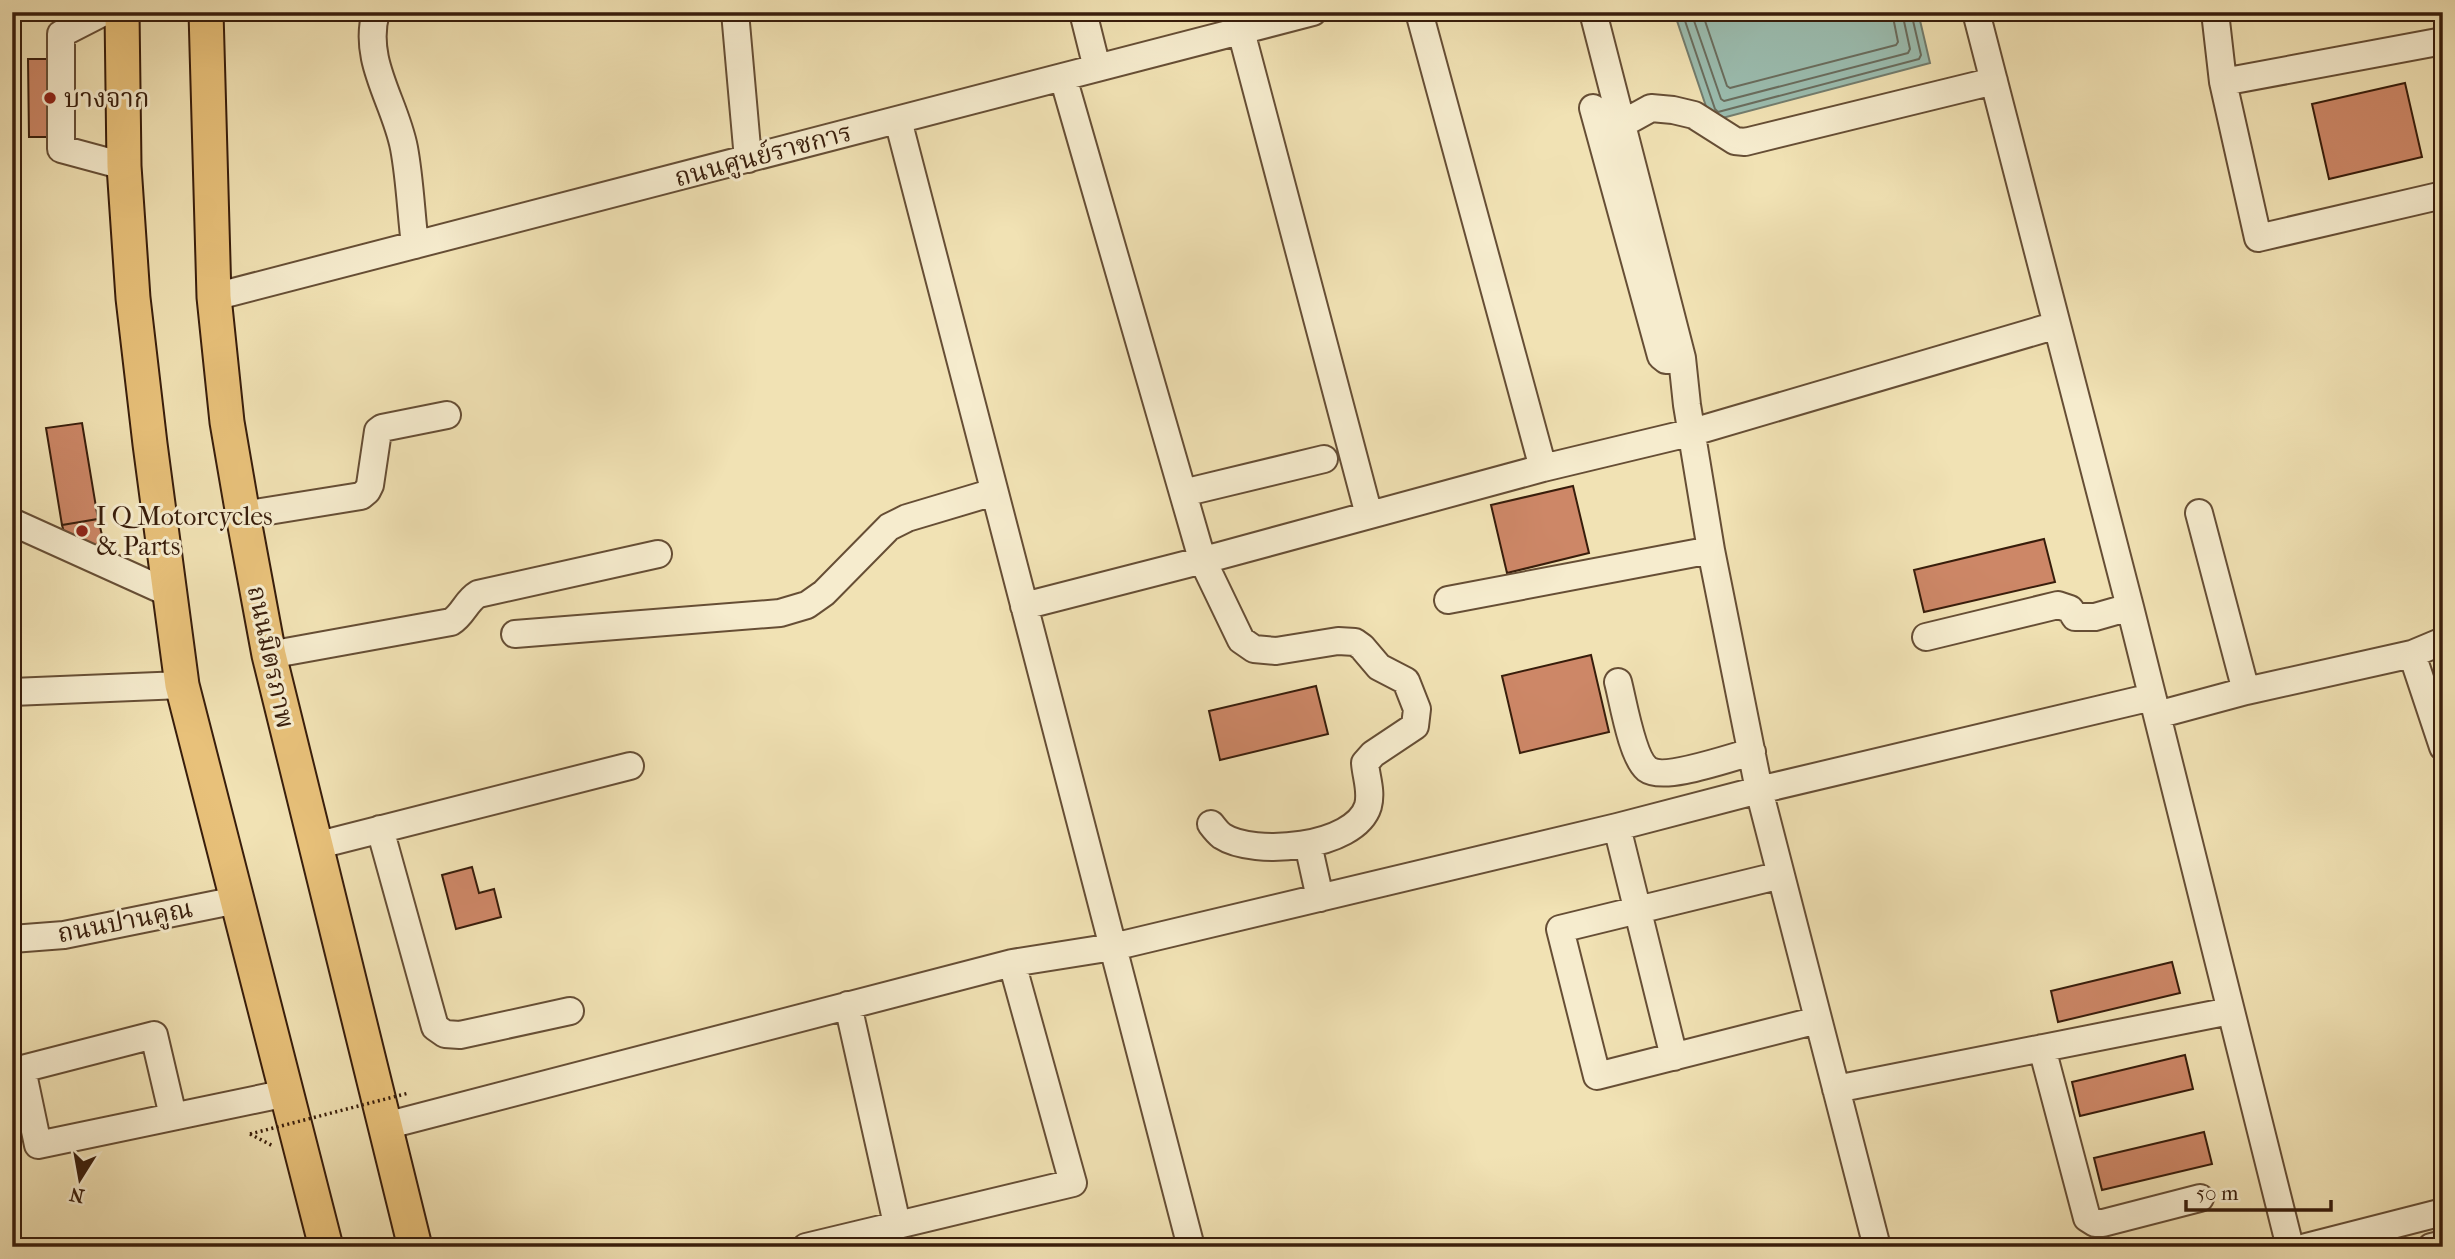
<svg xmlns="http://www.w3.org/2000/svg" width="2455" height="1259" viewBox="0 0 2455 1259" font-family="'IM FELL French Canon','Noto Serif Thai',serif">
<style>
.water{fill:#9bbdb0;stroke:#737d6e;stroke-width:2}
.lines{fill:none;stroke-linecap:round;stroke-linejoin:round}
.shore{stroke:#6a6d5e;stroke-width:2}
.building{fill:#cd8767;stroke:#381d0b;stroke-width:2}
.minor-casing{stroke:#664e35;stroke-width:30}
.major-casing{stroke:#381d0b;stroke-width:37}
.path{stroke:#381d0b;stroke-width:3.5;stroke-dasharray:2 3.5;stroke-linecap:butt}
.minor{stroke:#f6ecce;stroke-width:26}
.major{stroke:#e8c17a;stroke-width:33}
.path-bridge{stroke:#381d0b;stroke-width:3.5;stroke-dasharray:2 3.5;stroke-linecap:butt}
.poi-dot{fill:#8f2418;stroke:#f6ecce;stroke-width:2.5}
.labels{text-anchor:middle;dominant-baseline:central;stroke-width:6;stroke-linejoin:round;paint-order:stroke}
.poi-label{font-size:26px;fill:#381d0b;stroke:#f6ecce;text-anchor:start}
.street-label{font-size:26px;fill:#381d0b;stroke:#f6ecce}
</style>
<rect width="100%" height="100%" fill="#f1e2b4"/>
<filter id="stains"><feTurbulence type="fractalNoise" baseFrequency=".00286" numOctaves="4"/><feColorMatrix values="0 0 0 0 .2 0 0 0 0 .09 0 0 0 0 .02 0 0 0 .5 -.17"/></filter>
<radialGradient id="worn" r=".72"><stop offset=".6" stop-color="#630" stop-opacity="0"/><stop offset="1" stop-color="#630" stop-opacity=".3"/></radialGradient>
<path class="water" d="M1674 12H1918L1930 63 1711 121Z"/>
<g class="lines">
<path class="shore" d="M1682 12 1715 109 1718 112 1919 59 1921 55 1911 12
M1691 12 1721 99 1724 101 1908 53 1910 49 1902 12
M1702 12 1727 86 1730 88 1896 45 1898 42 1892 12"/>
</g>
<path class="building" d="M28 59H71L70 137H29Z
M2405 83 2422 157 2329 179 2312 104Z
M82 423 98 519 62 525 46 428Z
M1573 486 1589 553 1507 573 1491 505Z
M98 519 105 547 91 550 65 536 62 525Z
M2044 539 2055 582 1924 612 1914 570Z
M1591 655 1609 732 1520 753 1502 676Z
M1316 686 1328 734 1220 760 1209 711Z
M472 867 479 893 494 889 501 917 456 929 442 875Z
M2172 962 2180 993 2058 1022 2051 991Z
M2185 1055 2193 1089 2080 1116 2072 1082Z
M2204 1132 2212 1164 2102 1190 2094 1158Z"/>
<g class="lines">
<g class="minor-casing">
<path id="minor" d="M104 12 61 34V149L124 166
M376 12C362 61 395 101 404 148 410 180 411 213 415 245
M735 12 748 159
M1083 12 1097 68
M1419 12 1543 468
M1593 12 1682 358 1687 405 1711 550 1759 790 1877 1247
M1976 12 2130 607 2290 1247
M2215 12 2223 82 2258 238 2443 195
M1241 31 1369 515
M1063 77 1202 559 1241 640 1254 649 1276 651 1338 641 1355 642 1362 647 1379 667 1406 681 1417 709 1415 726 1373 754 1365 763C1366 777 1372 791 1368 806 1355 848 1254 857 1222 836 1218 833 1214 828 1211 824
M2223 82 2443 41
M1593 108 1661 356 1666 360 1682 358
M898 120 1191 1247
M1622 124 1651 108 1673 110 1694 115 1735 141 1745 142 1994 81
M214 297 1313 12
M1183 493 1324 459
M2199 513 2246 691 2412 654 2443 747
M243 515 361 496 367 491 370 485 378 431 382 428 447 415
M12 522 169 593
M1448 600 1711 550
M1024 606 1219 556 1543 468 1693 432 2057 325
M515 634 780 613 807 605 824 593 889 527 907 518 994 492
M1926 637 2058 605 2070 609 2075 617H2095L2130 607
M2412 654 2443 641
M269 655 451 622C463 615 466 601 478 594L658 554
M1618 682C1623 701 1632 757 1647 769 1664 782 1731 757 1752 752
M12 692 182 685
M2157 715 2246 691
M1617 827 1674 1057
M380 829 435 1027 445 1034 460 1035 570 1011
M1308 844 1320 898
M315 846 630 766
M1781 875 1560 929 1597 1076 1818 1020
M12 939 64 935 237 900
M848 1005 897 1224
M2042 1048 2087 1218 2095 1223H2103L2200 1198
M1836 1089 2230 1011
M173 1116 154 1035 22 1069 38 1145 287 1093
M385 1126 1012 963 1113 947 1617 827 1759 790 2152 697
M806 1247 1073 1183 1012 963
M2306 1247 2443 1212
M2431 1247 2443 1244"/>
</g>
<g class="major-casing">
<path id="major" d="M122 12 124 166 133 298 150 444 182 685 326 1247
M206 12 214 297 227 422 243 515 269 655 415 1247"/>
</g>
<path class="path" d="M250 1134 273 1146"/>
<use href="#minor" class="minor"/>
<use href="#major" class="major"/>
<path class="path-bridge" d="M250 1134 409 1093"/>
</g>
<g class="poi-dot">
<circle cx="50" cy="98" r="7"/>
<circle cx="82" cy="531" r="7"/>
</g>
<g class="labels">
<g class="poi-label">
<text x="64" y="98">บางจาก</text>
<text x="96" y="516">I Q Motorcycles<tspan x="96" dy="30">&amp; Parts</tspan></text>
</g>
<g class="street-label">
<text transform="translate(763 155) rotate(-15)">ถนนศูนย์ราชการ</text>
<text transform="translate(271 657) rotate(78)">ถนนมิตรภาพ</text>
<text transform="translate(125 921) rotate(-11)">ถนนปานคูณ</text>
</g>
</g>
<rect width="2455" height="1259" fill="none" stroke="#f1e2b4" stroke-width="42"/>
<rect x="14" y="14" width="2427" height="1231" fill="none" stroke="#381d0b" stroke-width="3.5"/>
<rect x="21" y="21" width="2413" height="1217" fill="none" stroke="#381d0b" stroke-width="2"/>
<g transform="translate(80 1179) rotate(191)" stroke="#f6ecce" stroke-width="5" paint-order="stroke">
<path d="M0-5L12 26L0 18L-12 26Z" fill="#381d0b"/>
<text y="-10" font-size="19" font-weight="bold" text-anchor="middle" fill="#381d0b">N</text>
</g>
<path d="M2186 1200v10h145v-10" fill="none" stroke="#381d0b" stroke-width="3.5"/>
<text x="2196" y="1200" font-size="21" fill="#381d0b" stroke="#f6ecce" stroke-width="5" paint-order="stroke">50 m</text>
<rect width="100%" height="100%" filter="url(#stains)"/>
<rect width="100%" height="100%" fill="url(#worn)"/>
</svg>
